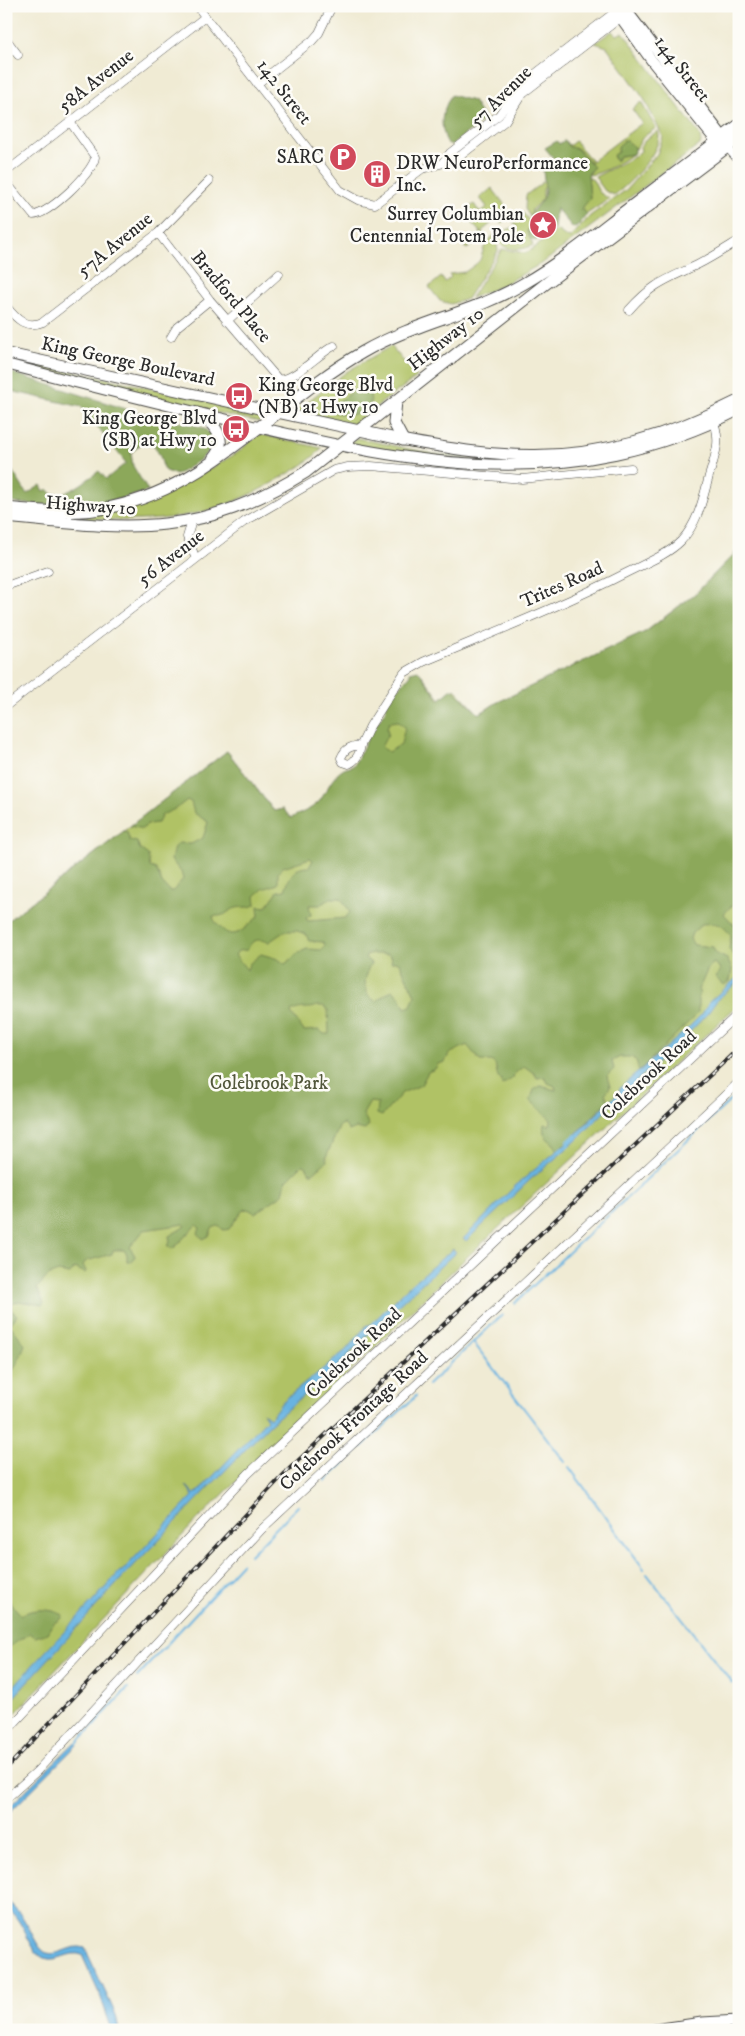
<svg xmlns="http://www.w3.org/2000/svg" width="745" height="2036" viewBox="0 0 745 2036" font-family="'IM FELL DW Pica',serif">
<style>
.green{fill:#b0c265;stroke:#6e7648}
.forest{fill:#8ca85a;stroke:#5c6a42;fill-rule:evenodd}
.water{fill:#68b3e1;stroke:#4a6f86}
.lines{fill:none;stroke-linecap:round;stroke-linejoin:round}
.stream{stroke:#68b3e1;stroke-width:2}
.minor-casing{stroke:#494844;stroke-width:9}
.major-casing{stroke:#494844;stroke-width:12}
.highway-casing{stroke:#494844;stroke-width:13}
.minor{stroke:#fff;stroke-width:8}
.major{stroke:#fff;stroke-width:10}
.highway{stroke:#fff;stroke-width:11}
.rail-casing{stroke:#2b2b2b;stroke-width:4}
.rail{stroke:#fdfcf7;stroke-width:2;stroke-dasharray:5.5;stroke-linecap:butt}
.labels{text-anchor:middle;dominant-baseline:central;stroke-width:5;stroke-linejoin:round;paint-order:stroke}
.street-label{font-size:19px;fill:#2b2b2b;stroke:#fdfcf7}
.poi-label{font-size:19px;fill:#2b2b2b;stroke:#fdfcf7;text-anchor:end}
.park-label{font-size:19px;fill:#53583c;stroke:#fdfcf7}
</style>
<rect width="100%" height="100%" fill="#fdfcf7"/>
<filter id="ink" filterUnits="userSpaceOnUse"><feTurbulence type="fractalNoise" baseFrequency=".02" numOctaves="2"/><feDisplacementMap in="SourceGraphic" scale="10" xChannelSelector="R" yChannelSelector="G"/><feConvolveMatrix kernelMatrix="1 2 1 2 8 2 1 2 1" color-interpolation-filters="sRGB"/></filter>
<filter id="wash" filterUnits="userSpaceOnUse"><feTurbulence type="fractalNoise" baseFrequency=".0096" numOctaves="4" result="noise"/><feDisplacementMap in="SourceGraphic" scale="20" xChannelSelector="R" yChannelSelector="G"/><feGaussianBlur stdDeviation="1.12" result="paint"/><feColorMatrix in="noise" values="0 0 0 0 0 0 0 0 0 0 0 0 0 0 0 0 0 1.4 0 .05"/><feComposite in="paint" operator="in"/></filter>
<g filter="url(#wash)">
<rect width="100%" height="100%" fill="#f0ebd4"/>
<path class="green" d="M612 31 617 35 623 32 700 135 701 144 544 262 503 285 471 298 502 249 525 253 531 250 557 230 565 236 571 237 590 216 626 190 657 154 663 137 644 99 607 47 595 43Z
M641 102 656 128 643 137 636 149 625 141 613 157 616 161 620 156 633 154C622 161 601 175 588 175L592 171 591 163 577 148 569 147 567 144 570 145 575 141 592 161 642 123 632 109Z
M658 131C666 147 627 187 614 195L605 191 595 177 634 157 641 151 640 147 646 139Z
M588 177 593 180 599 192 609 199 587 214 580 211 590 197Z
M544 181 546 184 543 190V199L532 209 530 217 525 209 526 195Z
M492 188 508 209 505 211 507 214 504 217 505 220 501 223 497 219 482 231 484 236 467 249 464 247 481 233 464 215 473 212 469 208 474 204 480 213 487 207 480 198Z
M517 212 523 213 532 224 527 232 533 245C523 251 506 252 499 241 501 231 510 228 517 227L513 221 514 214Z
M504 228 496 237 498 251 467 299 451 304 440 301 429 287 441 277 445 282 451 277 449 274 465 272 476 264 480 260 486 242Z
M391 346 417 377 377 406 372 413 357 425 295 411 346 372Z
M6 356 268 414 259 422 146 397 6 362Z
M259 434 322 448C311 461 293 471 279 479 200 526 141 523 53 517L142 504 160 498 237 453Z
M357 438 434 454 514 459 481 462 348 445Z
M739 549V1004L465 1259 197 1520 6 1723V922L227 751 274 811 283 809 293 822 350 778 422 675 441 700 455 689 479 714 496 703 645 632 696 593Z"/>
<path class="forest" d="M451 95 473 101 484 119 452 145 447 143C439 122 441 115 451 95Z
M565 140 569 147 576 148 594 167 588 174 590 199 580 210H583L587 214 577 227 573 228 556 208 554 229 536 241 532 240 527 232 533 222 530 217C533 208 537 207 542 200 548 191 543 178 543 170L555 160 545 148 557 141 559 144Z
M625 140 635 147V151L633 154 620 156 616 161 613 155 618 152V146Z
M6 371 129 410 201 427C233 444 191 466 176 475L164 470 160 456 154 445 141 444 131 453 133 466 148 491C99 507 57 508 6 502V461L27 494 41 485 44 491 48 489 51 494C69 496 85 481 99 471L106 479 126 463 82 407 6 390Z
M364 384 370 391 371 405C356 419 339 416 322 407L326 403 338 402Z
M739 549V895L736 904 730 907 724 914 739 930V956L733 955 729 949 731 936C722 923 717 923 702 924L692 933 690 939 694 945 713 947 715 953 727 959 732 969 730 981 723 985 715 977 720 972 719 967 714 963C705 968 705 980 698 989L700 994 698 997V1013L639 1071 636 1061 633 1057H620L612 1061 614 1069 607 1076 610 1087 605 1094 609 1100 571 1139 556 1151 554 1144C546 1138 542 1135 544 1124L550 1125 551 1120 530 1100 535 1088 541 1086 556 1090 555 1086 548 1083 545 1077 537 1078 535 1074 524 1066 514 1074 513 1078 502 1085 501 1079 498 1078 495 1064 491 1061H480L467 1045 449 1054 445 1062 438 1064 435 1069 428 1072 421 1085 402 1093 382 1116 377 1114 378 1103 370 1102 363 1114 369 1125 365 1130 356 1128 349 1131 344 1124 340 1125 326 1157 327 1161 313 1173H310L306 1166 302 1165 286 1181 283 1194 255 1213 248 1209 243 1210 229 1229 224 1230 218 1226 212 1228 209 1236 203 1239 198 1233 200 1228 196 1225 173 1249 168 1247 170 1241 169 1236 186 1226 184 1224 144 1230 130 1247 135 1256 132 1262 127 1261V1254L124 1250H113L112 1254 86 1261 83 1265 86 1271 85 1273 75 1268 70 1274 58 1272 48 1276 37 1288 44 1303 42 1305 19 1301 12 1304 11 1310 17 1315 10 1325 25 1344C21 1357 15 1369 6 1380V922L124 831 127 832 130 841 137 842 140 849 148 855 150 867 156 869 162 883 169 891H173L183 879 181 872 171 860 174 847 179 843 191 844 203 838 208 822 194 813 191 802 187 800 177 808 162 815 158 823 148 824 142 829 130 826 227 751 274 811 283 809 291 818C296 815 314 808 318 803 326 794 331 776 344 769 348 767 350 768 354 765L371 732 385 711 387 698 410 676V672L418 670 439 700 452 689 479 714 496 703 647 631 696 593ZM398 721 405 727 401 744 389 752 381 747 388 734 387 727 390 722ZM310 858 313 860 309 867C293 867 290 876 285 890L278 891 266 907 258 906 259 916C248 924 236 943 222 929 217 924 214 922 213 916 227 917 226 911 236 908 245 906 249 909 256 904L255 896 263 889 278 884V873L283 867ZM331 898H341L350 912 345 918 308 921 306 918 311 915 309 905H320ZM285 931H297L306 934 309 941 323 942 325 945 322 950 307 949 298 953 285 964 278 959 261 954 249 964 247 970 235 955 238 951 247 950C253 938 258 939 269 942ZM367 954H388L392 958 391 962H399L415 995 411 1006 405 1008 400 997 392 990 376 1001C361 995 364 975 371 963L365 958ZM317 1006H323L328 1010 329 1034H324L319 1030 304 1031 292 1015 291 1012C300 1006 308 1010 317 1006Z
M6 1598 21 1615C32 1608 51 1608 63 1615L62 1618 54 1623 48 1633 35 1637 30 1633 6 1649Z"/>
<path class="water" d="M739 976V981L718 999 708 1013 684 1038 622 1094 576 1141 531 1179 466 1241 463 1239 515 1186 571 1139 618 1093 621 1087 685 1031 702 1014 710 1001Z
M453 1249 456 1252 378 1324 338 1366 270 1424 123 1577 6 1706V1695C43 1652 83 1614 120 1571H122L193 1496 186 1485 194 1494 198 1492 267 1419 263 1412 270 1418 282 1402 346 1350 367 1325H370L407 1288Z
M75 1742 77 1745 6 1816V1810Z
M6 1901C28 1913 34 1949 47 1953 59 1957 71 1943 85 1948L116 2015 119 2030H112L101 1998 82 1955C69 1950 58 1963 44 1958 29 1952 25 1920 6 1908Z"/>
<g class="lines">
<path class="stream" d="M567 1142 575 1135
M515 1303 734 1097
M473 1342 565 1462
M428 1385 502 1315
M569 1467 644 1569
M325 1481 416 1396
M250 1555 298 1506
M647 1574 732 1683
M137 1677 242 1563
M736 1689 739 1692
M75 1745 128 1688"/>
</g>
</g>
<g filter="url(#ink)">
<g class="lines">
<g class="minor-casing">
<path id="minor" d="M197 6 340 190 358 200 375 204 422 169 455 160 505 121 522 94 624 15
M737 6 739 9
M6 39 18 55
M257 84 312 41 319 33 332 6
M727 147 739 161
M442 163 450 153 499 115 517 88 620 8
M6 172 205 17
M6 182 33 215C48 215 94 172 95 157L70 122
M158 233 210 300 278 379C292 383 320 352 334 346
M6 306C17 320 26 329 43 322L158 233 209 181
M629 310C653 283 666 280 697 265 711 258 725 249 738 241
M227 321 279 274
M171 337 177 327 210 300
M192 521 187 537 196 559
M6 586 48 571
M6 706 244 522 334 470 348 467 371 466 522 479 631 468
M361 745C360 753 357 760 349 764L343 762 341 758C345 748 351 746 361 745L370 726 404 673 423 662C492 633 562 606 628 572 646 563 667 555 681 541 698 523 703 499 709 476 716 453 722 440 712 417
M6 1732 248 1474 739 1013
M6 1799 37 1771 262 1529 739 1082"/>
</g>
<g class="major-casing">
<path id="major" d="M616 6V11L652 61 717 142 723 146
M623 6 723 137 725 144
M6 353 403 440C446 448 488 455 531 455 603 456 676 432 739 400
M6 364C85 385 165 405 245 424 419 466 571 495 739 410"/>
</g>
<g class="highway-casing">
<path id="highway" d="M396 401 394 423 403 440
M200 414C216 426 229 440 213 459
M6 508C41 511 77 515 112 507 212 486 277 401 363 352 413 323 473 313 523 284 558 264 589 239 620 215 660 185 699 155 739 125
M6 517C128 529 196 540 306 472L544 285 739 138
M655 2030 702 2023 739 2021"/>
</g>
<use href="#minor" class="minor"/>
<use href="#major" class="major"/>
<use href="#highway" class="highway"/>
<g class="rail-casing">
<path id="rail" d="M6 1769 287 1471 739 1048"/>
</g>
<use href="#rail" class="rail"/>
</g>
</g>
<defs>
<g id="parking-disc" transform="scale(1.4375)"><circle r="9.5" fill="#d1495b" stroke="#fdfcf7"/><path d="M-3.5-5.5H1a3.5 3.5 0 0 1 0 7H-1V5.5H-3.5ZM-1-3.4V-.6H.8a1.4 1.4 0 0 0 0-2.8Z" fill="#fff"/></g>
<g id="building-disc" transform="scale(1.4375)"><circle r="9.5" fill="#d1495b" stroke="#fdfcf7"/><path d="M-4-6H4V6H1V3H-1V6H-4ZM-2.5-4.3h1.7v1.8h-1.7ZM.8-4.3h1.7v1.8H.8ZM-2.5-1h1.7V.8h-1.7ZM.8-1h1.7V.8H.8Z" fill="#fff"/></g>
<g id="sight-disc" transform="scale(1.4375)"><circle r="9.5" fill="#d1495b" stroke="#fdfcf7"/><path d="M0-6L1.8-2.2L6-1.7L2.9 1.2L3.7 5.4L0 3.3L-3.7 5.4L-2.9 1.2L-6-1.7L-1.8-2.2Z" fill="#fff"/></g>
<g id="bus-disc" transform="scale(1.4375)"><circle r="9.5" fill="#d1495b" stroke="#fdfcf7"/><path d="M-5-6H5V4H4V6H2V4H-2V6H-4V4H-5ZM-3.5-4V0h7V-4ZM-3.5 1.2v1.5H-2V1.2ZM2 1.2v1.5H3.5V1.2Z" fill="#fff"/></g>
</defs>
<g fill-rule="evenodd">
<use href="#parking-disc" x="343" y="157"/>
<use href="#building-disc" x="377" y="174"/>
<use href="#sight-disc" x="543" y="225"/>
<use href="#bus-disc" x="239" y="396"/>
<use href="#bus-disc" x="236" y="429"/>
</g>
<g class="labels">
<g class="street-label">
<text transform="translate(682 69) rotate(52)">144 Street</text>
<text transform="translate(96 81) rotate(-38)">58A Avenue</text>
<text transform="translate(284 92) rotate(52)">142 Street</text>
<text transform="translate(501 97) rotate(-45)">57 Avenue</text>
<text transform="translate(115 245) rotate(-39)">57A Avenue</text>
<text transform="translate(231 297) rotate(50)">Bradford Place</text>
<text transform="translate(446 339) rotate(-38)">Highway 10</text>
<text transform="translate(128 362) rotate(12)">King George Boulevard</text>
<text transform="translate(91 506) rotate(4)">Highway 10</text>
<text transform="translate(171 558) rotate(-38)">56 Avenue</text>
<text transform="translate(562 585) rotate(-24)">Trites Road</text>
<text transform="translate(649 1075) rotate(-43)">Colebrook Road</text>
<text transform="translate(354 1353) rotate(-43)">Colebrook Road</text>
<text transform="translate(354 1421) rotate(-43)">Colebrook Frontage Road</text>
</g>
<g class="poi-label">
<text x="324" y="157">SARC</text>
<text x="396" y="163" text-anchor="start">DRW NeuroPerformance<tspan x="396" dy="22">Inc.</tspan></text>
<text x="524" y="214">Surrey Columbian<tspan x="524" dy="22">Centennial Totem Pole</tspan></text>
<text x="258" y="385" text-anchor="start">King George Blvd<tspan x="258" dy="22">(NB) at Hwy 10</tspan></text>
<text x="217" y="418">King George Blvd<tspan x="217" dy="22">(SB) at Hwy 10</tspan></text>
</g>
<g class="park-label">
<text x="269" y="1083">Colebrook Park</text>
</g>
</g>
<rect width="745" height="2036" fill="none" stroke="#fdfcf7" stroke-width="25"/>
</svg>
